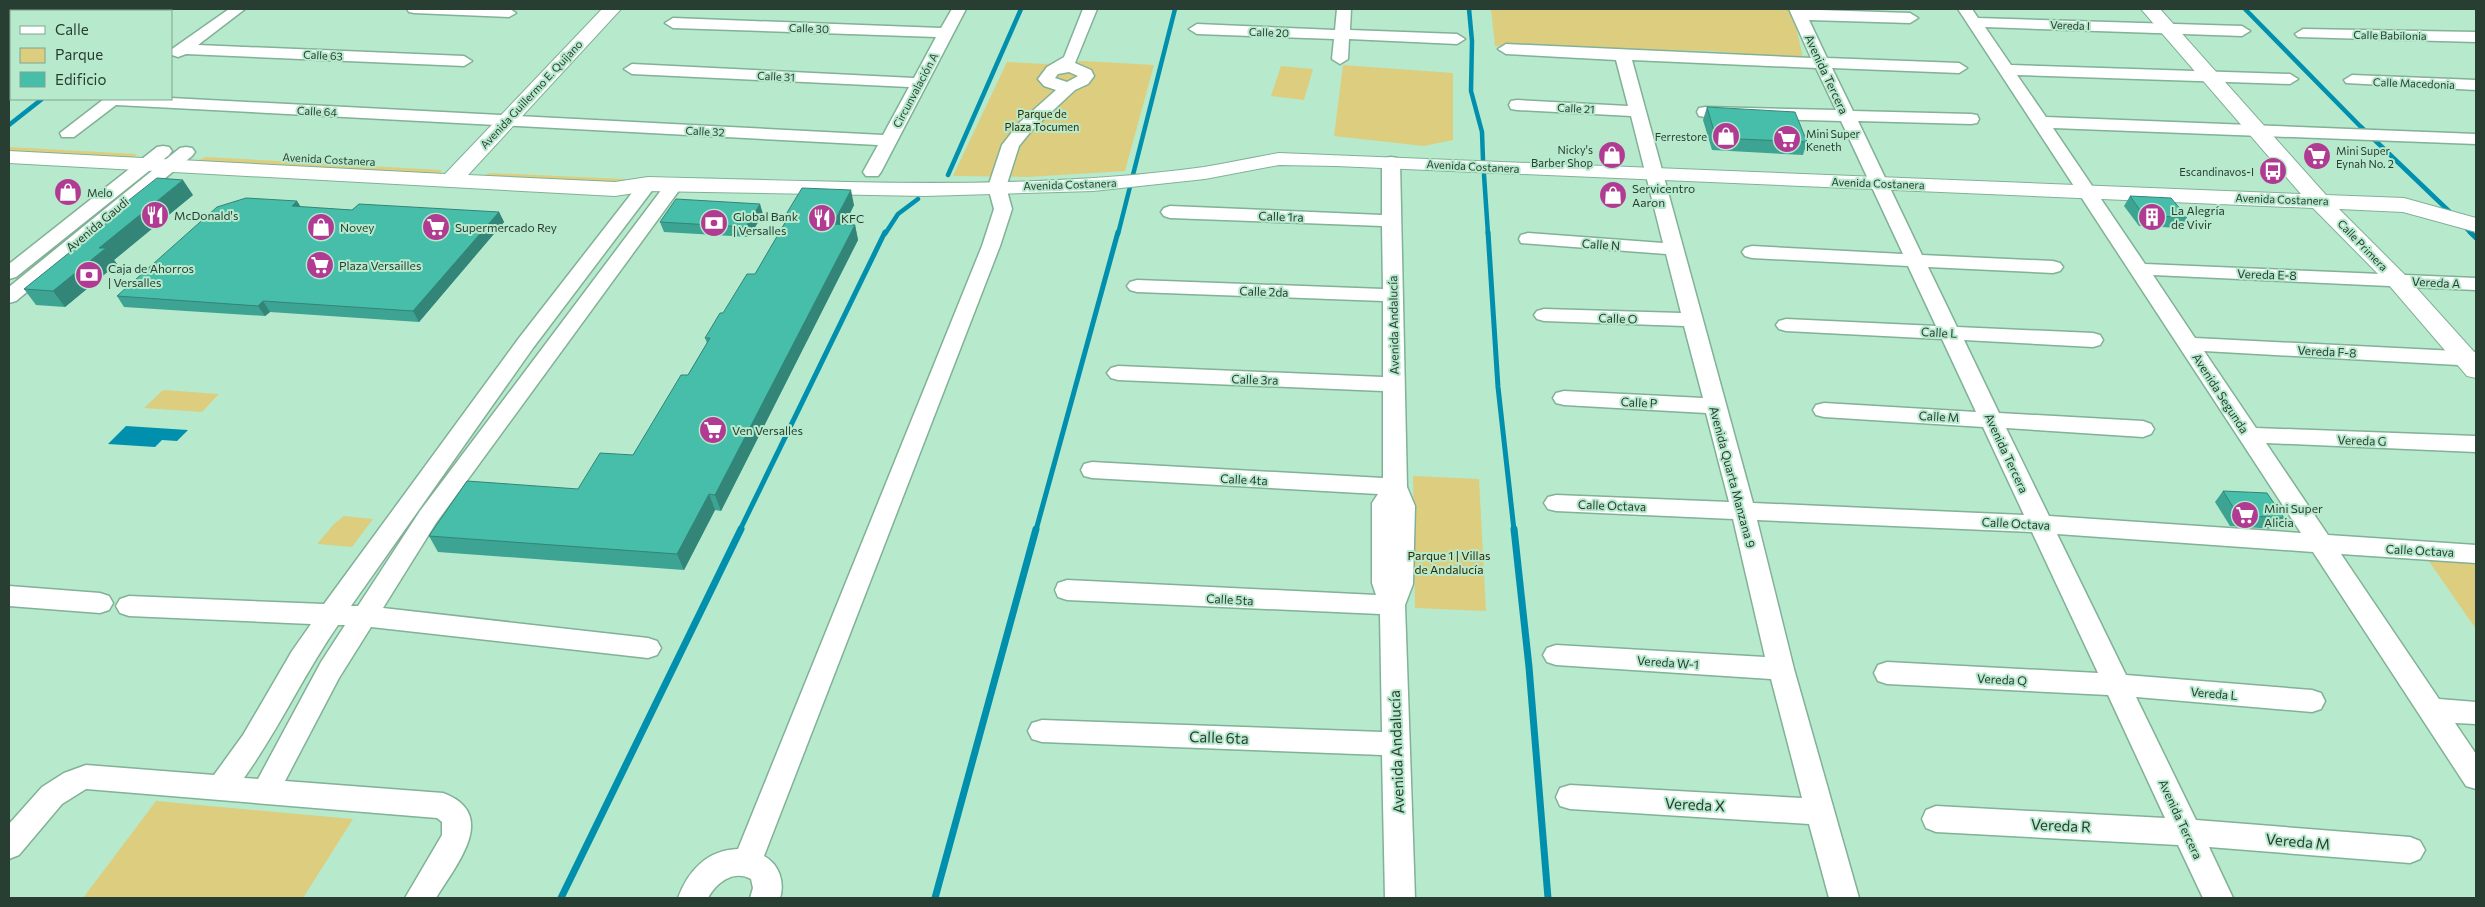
<svg xmlns="http://www.w3.org/2000/svg" width="2485" height="907" viewBox="0 0 2485 907" font-family="Commissioner,sans-serif">
<style>
.green{fill:#dcce7e}
.water{fill:#0090ae}
.lines{fill:none;stroke-linecap:round;stroke-linejoin:round}
.stream-far2{stroke:#0090ae;stroke-width:4.5}
.stream-far1{stroke:#0090ae;stroke-width:5}
.stream{stroke:#0090ae;stroke-width:7}
.street-casing{stroke:#81b196;stroke-width:3}
.secondary-casing{stroke:#81b196;stroke-width:2}
.street{fill:#fff;fill-rule:evenodd}
.secondary{fill:#fff;fill-rule:evenodd}
.wall{fill:#3da392}
.shaded-wall{fill:#328577}
.building{fill:#47beaa;stroke:#328577}
.labels{text-anchor:middle;dominant-baseline:central;stroke-width:4;stroke-linejoin:round;paint-order:stroke}
.far-street-label{font-size:11px;fill:#293e32;stroke:#b7e9cd}
.far-park-label{font-size:11px;fill:#302a03;stroke:#b7e9cd}
.far-poi-label{font-size:11px;fill:#293e32;stroke:#b7e9cd;text-anchor:start}
.street-label{font-size:12px;fill:#293e32;stroke:#b7e9cd}
.poi-label{font-size:12px;fill:#293e32;stroke:#b7e9cd;text-anchor:start}
.park-label{font-size:12px;fill:#302a03;stroke:#b7e9cd}
.near-street-label{font-size:15px;fill:#293e32;stroke:#b7e9cd}
</style>
<rect width="100%" height="100%" fill="#b7e9cd"/>
<path class="green" d="M9 9H79L75 11H11V75H9Z
M1491 9H1792L1803 58 1709 51 1495 46Z
M1083 61 1154 65 1125 171 1028 177 953 176 1007 62 1046 64Z
M1343 65 1453 73V140L1424 146 1334 136Z
M1281 66 1313 69 1304 100 1271 96Z
M9 147 136 154 137 155 131 158 9 152Z
M206 157 441 170 442 171 436 175 199 162 198 160Z
M489 173 625 179 627 181 624 184 483 176Z
M163 390 219 394 202 412 144 408Z
M1413 476 1479 479 1486 611 1415 608Z
M344 516 373 519 352 547 317 544 334 524Z
M2428 560 2476 562V629Z
M156 801 353 819 303 898H83Z"/>
<path class="water" d="M126 426 188 430 177 441 162 440 155 447 108 444Z"/>
<g class="lines">
<path class="stream-far2" d="M1469 9 1472 41 1471 91 1482 132 1483 160
M2245 9 2360 126 2453 215
M159 11 163 9
M9 125 42 99
M948 175 1021 9
M1484 175 1488 234
M2463 225 2472 234
M885 234 898 214 918 199
M1118 234 1175 9"/>
<path class="stream-far1" d="M1488 232 1498 387 1514 530
M2470 232 2476 238
M740 530 885 232
M1036 530 1118 232"/>
<path class="stream" d="M1514 529 1529 667 1548 898
M561 898 741 529
M935 898 1036 529"/>
<g class="street-casing">
<path id="street" d="M124 9H141L140 11H123Z
M229 9H245L198 45 464 56 472 61 464 66 186 54 178 57 172 55V49Z
M407 9H510L516 13 509 17 414 13 409 12Z
M952 9H966L881 172 878 176H866L863 172 878 145 116 105 74 137H62L60 133 104 99 171 98 883 135 909 87 632 74 624 69 632 64 914 78 936 37 673 28 665 23 673 18 941 28Z
M1083 9H1097L1075 63 1091 70 1094 76 1088 84 1075 90 1032 130 1019 146 1006 187 1012 209 1000 246 764 856C779 864 785 882 780 898H750L753 888 751 879C733 869 716 883 708 898H678C688 871 707 850 738 849L982 246 994 209 988 187 1002 145 1020 122 1056 90 1044 86 1038 79 1047 67 1064 57ZM1069 72 1078 76 1067 82 1055 78 1058 74Z
M1337 9H1351L1350 30 1457 34 1465 39 1457 44 1349 39 1348 59 1340 64 1332 59 1334 39 1197 34 1189 29 1197 24 1335 30Z
M1789 9 1910 13 1918 18 1910 23 1809 20 1827 58 1959 63 1967 68 1959 73 1832 68 1853 111 1971 114 1977 115 1979 119 1977 123 1971 124 1858 121 1922 255 2053 261 2060 263 2063 267 2060 271 2053 273 1928 267 1957 327 2093 333 2100 335 2103 340 2100 345 2093 347 1964 340 1999 413 2143 421 2151 424 2154 429 2151 434 2143 437 2006 428 2049 516 2301 533 1958 9H1972L1978 18 2242 26 2250 31 2242 36 1985 27 2011 65 2290 74 2298 79 2290 84 2017 75 2046 117 2476 134V144L2053 128 2145 264 2476 278V290L2153 275 2195 338 2476 352V366L2204 351 2256 428 2476 436V452L2266 443 2328 535 2476 545V563L2341 554 2439 699 2476 702V724L2455 723 2476 754V789L2466 786 2313 552 2057 534 2126 675 2312 690 2321 693 2325 701 2321 709 2312 712 2136 697 2196 820 2410 837 2420 841 2425 850 2420 859 2410 863 2209 847 2233 898H2203L2178 845 1936 832 1926 828 1922 819 1926 810 1936 806 2165 818 2108 695 1887 684 1878 681 1874 673 1878 665 1887 662 2098 673 2032 532 1757 520 1794 669 1859 898H1829L1809 824 1570 809 1560 806 1556 797 1560 788 1570 785 1802 798 1771 679 1556 665 1547 662 1543 655 1547 648 1556 645 1765 657 1733 519 1556 511 1548 509 1544 503 1548 497 1556 495 1729 502 1706 413 1564 405 1556 403 1553 398 1556 393 1564 391 1703 398 1684 326 1544 321 1537 319 1534 315 1537 311 1544 309 1681 313 1666 254 1521 243 1519 239 1521 235 1528 233 1663 243 1631 116 1517 110 1511 109 1509 105 1511 101 1517 100 1628 106 1616 60 1506 54 1498 49 1506 44 1811 58ZM1632 60 1816 68 1836 110 1705 107 1699 108 1697 112 1699 116 1705 117 1841 121 1903 254 1752 246 1745 248 1742 252 1745 256 1752 258 1908 266 1936 326 1786 319 1779 321 1776 325 1779 329 1786 331 1942 339 1976 412 1824 403 1816 405 1813 410 1816 415 1824 417 1983 427 2024 515 1753 503Z
M2303 29 2476 32V42L2298 37 2295 34Z
M2352 75 2476 80V90L2346 83 2344 80Z
M11 85V95L9 96V86Z
M163 146 169 147 172 151 169 155 16 277 9 279V264L157 147Z
M186 147 192 148 195 152 192 156 16 301 9 303V287L180 148Z
M1391 157 1397 158 1400 162 1407 487 1415 506 1413 584 1405 605 1415 898H1385L1382 755 1042 742 1032 739 1028 731 1032 723 1042 720 1382 732 1380 614 1067 600 1058 597 1055 590 1058 583 1067 580 1376 595 1372 583V503L1378 494 1092 478 1084 476 1081 470 1084 464 1092 462 1383 478V391L1118 380 1111 378 1107 373 1111 368 1118 366 1383 377V301L1137 292 1130 290 1127 286 1130 282 1137 280 1383 289 1382 226 1170 218 1164 216 1161 212 1164 208 1170 206 1382 215V162L1385 158Z
M648 179 654 180 657 184 533 348 351 606H358L420 511 668 181H680L683 185 436 523 383 608 648 638 657 641 661 648 657 655 648 658 371 627 339 678 285 781 443 793C500 814 456 865 436 898H405L442 835V822L437 818 86 789 62 804 19 855 9 859V824L42 787 64 773 86 765 214 775 243 735 292 651 311 624 129 616 120 613 116 606 120 599 129 596 324 604 519 338 642 180ZM338 625H345L321 662 258 779 244 778C279 729 304 674 338 625Z
M9 586 100 593 109 596 113 603 109 610 100 613 9 606Z"/>
</g>
<g class="secondary-casing">
<path id="secondary" d="M602 9H621L468 175 615 182 648 177C833 181 1021 192 1204 167 1229 163 1254 157 1279 153L2301 194 2141 9H2160L2326 195 2404 198 2476 218V232L2403 212 2339 209 2404 274 2476 354V378L2467 376 2388 284 2313 208 1336 166 1279 165 1205 179 1093 191 925 196 648 191 615 196 9 163V151L445 174Z"/>
</g>
<use href="#street" class="street"/>
<use href="#secondary" class="secondary"/>
</g>
<path class="wall" d="M1707 107 1807 142 1803 155 1712 150 1703 120Z
M193 195 114 260 117 264 65 307 36 305 24 289 107 223 105 219Z
M2130 196 2187 217 2181 228 2139 226 2124 206Z
M297 201 301 207 352 210 499 212 504 222 419 322 270 312 265 316 124 307 117 296Z
M854 205 845 224 855 225 858 240 721 511 715 510 684 570 438 552 429 536 578 489 633 455 688 375 707 343 705 338 755 274 786 221 785 216Z
M763 214 749 237 664 232 660 222Z
M2223 491 2284 518 2275 529 2230 526 2215 502Z"/>
<path class="shaded-wall" d="M183 180 193 195 114 260 117 264 65 307 53 291 99 248Z
M851 190 854 205 837 239 833 224Z
M297 201 303 212 292 206Z
M760 204 763 214 749 237 746 227Z
M499 212 504 222 419 322 413 311Z
M855 225 858 240 721 511 715 495Z
M263 301 270 312 265 316 258 306Z
M709 494 715 510 684 570 677 554Z"/>
<path class="building" d="M1707 107 1795 112 1807 142 1716 138Z
M157 178 183 180 99 248H106L53 291 24 289 111 219H105Z
M802 188 851 190 833 224 855 225 715 495 709 494 677 554 429 536 467 481 578 489 600 453 633 455 681 375H688L710 338H705L720 313H723L747 274H755L789 216H785Z
M2130 196 2171 198 2187 217 2144 216Z
M246 198 297 201 292 206 352 210 359 204 499 212 413 311 263 301 258 306 117 296 217 207Z
M676 199 760 204 746 227 660 222Z
M2223 491 2267 493 2284 518 2238 515Z"/>
<defs>
<g id="shop-disc" transform="scale(1.4375)"><circle r="9.5" fill="#b13b92" stroke="#b7e9cd"/><path d="M-5-2.5h2.3a2.7 3.5 0 0 1 5.4 0H5L5.5 6h-11ZM-1.5-2.5h3a1.5 2.3 0 0 0-3 0Z" fill="#fff"/></g>
<g id="supermarket-disc" transform="scale(1.4375)"><circle r="9.5" fill="#b13b92" stroke="#b7e9cd"/><path d="M-6-5.5h2.5l.6 2H6L4.5 2H-2.5L-4.4-4H-6ZM-1.5 3.2a1.3 1.3 0 1 0 .1 0ZM3 3.2a1.3 1.3 0 1 0 .1 0Z" fill="#fff"/></g>
<g id="bus-disc" transform="scale(1.4375)"><circle r="9.5" fill="#b13b92" stroke="#b7e9cd"/><path d="M-5-6H5V4H4V6H2V4H-2V6H-4V4H-5ZM-3.5-4V0h7V-4ZM-3.5 1.2v1.5H-2V1.2ZM2 1.2v1.5H3.5V1.2Z" fill="#fff"/></g>
<g id="restaurant-disc" transform="scale(1.4375)"><circle r="9.5" fill="#b13b92" stroke="#b7e9cd"/><path d="M-5-6h1v4h1v-4h1v4h1v-4h1v5L-1.5 .5V6h-2V.5L-5-1ZM5-6V6H3V1.5H1.5Q1.5-4 5-6Z" fill="#fff"/></g>
<g id="building-disc" transform="scale(1.4375)"><circle r="9.5" fill="#b13b92" stroke="#b7e9cd"/><path d="M-4-6H4V6H1V3H-1V6H-4ZM-2.5-4.3h1.7v1.8h-1.7ZM.8-4.3h1.7v1.8H.8ZM-2.5-1h1.7V.8h-1.7ZM.8-1h1.7V.8H.8Z" fill="#fff"/></g>
<g id="bank-disc" transform="scale(1.4375)"><circle r="9.5" fill="#b13b92" stroke="#b7e9cd"/><path d="M-6-4H6V4H-6ZM0-2.3a2.3 2.3 0 1 0 0 4.6a2.3 2.3 0 1 0 0-4.6Z" fill="#fff"/></g>
</defs>
<g fill-rule="evenodd">
<use href="#shop-disc" x="1726" y="136"/>
<use href="#supermarket-disc" x="1787" y="139"/>
<use href="#shop-disc" x="1612" y="155"/>
<use href="#supermarket-disc" x="2317" y="156"/>
<use href="#bus-disc" x="2273" y="171"/>
<use href="#shop-disc" x="68" y="192"/>
<use href="#shop-disc" x="1613" y="195"/>
<use href="#restaurant-disc" x="155" y="215"/>
<use href="#building-disc" x="2152" y="217"/>
<use href="#restaurant-disc" x="822" y="218"/>
<use href="#bank-disc" x="714" y="223"/>
<use href="#shop-disc" x="321" y="227"/>
<use href="#supermarket-disc" x="436" y="227"/>
<use href="#supermarket-disc" x="320" y="265"/>
<use href="#bank-disc" x="89" y="275"/>
<use href="#supermarket-disc" x="713" y="430"/>
<use href="#supermarket-disc" x="2245" y="515"/>
</g>
<g class="labels">
<g class="far-street-label">
<text transform="translate(2070 25) rotate(2)">Vereda I</text>
<text transform="translate(809 28) rotate(2)">Calle 30</text>
<text transform="translate(1269 32) rotate(2)">Calle 20</text>
<text transform="translate(2390 35) rotate(1)">Calle Babilonia</text>
<text transform="translate(323 55) rotate(3)">Calle 63</text>
<text transform="translate(776 76) rotate(3)">Calle 31</text>
<text transform="translate(2414 83) rotate(2)">Calle Macedonia</text>
<text transform="translate(915 90) rotate(-62)">Circunvalación A</text>
<text transform="translate(531 94) rotate(-47)">Avenida Guillermo E. Quijano</text>
<text transform="translate(1576 108) rotate(3)">Calle 21</text>
<text transform="translate(317 111) rotate(3)">Calle 64</text>
<text transform="translate(705 131) rotate(3)">Calle 32</text>
<text transform="translate(329 159) rotate(3)">Avenida Costanera</text>
<text transform="translate(1473 166) rotate(3)">Avenida Costanera</text>
<text transform="translate(1878 183) rotate(2)">Avenida Costanera</text>
<text transform="translate(1070 184) rotate(-2)">Avenida Costanera</text>
<text transform="translate(2282 199) rotate(2)">Avenida Costanera</text>
<text transform="translate(2363 245) rotate(46)">Calle Primera</text>
</g>
<g class="far-park-label">
<text x="1042" y="113">Parque de<tspan x="1042" dy="13">Plaza Tocumen</tspan></text>
</g>
<g class="far-poi-label">
<text x="1806" y="133">Mini Super<tspan x="1806" dy="13">Keneth</tspan></text>
<text x="1707" y="136" text-anchor="end">Ferrestore</text>
<text x="1593" y="149" text-anchor="end">Nicky's<tspan x="1593" dy="13">Barber Shop</tspan></text>
<text x="2336" y="150">Mini Super<tspan x="2336" dy="13">Eynah No. 2</tspan></text>
<text x="2254" y="171" text-anchor="end">Escandinavos-I</text>
<text x="87" y="192">Melo</text>
</g>
<g class="street-label">
<text transform="translate(1827 74) rotate(65)">Avenida Tercera</text>
<text transform="translate(1281 216) rotate(2)">Calle 1ra</text>
<text transform="translate(97 224) rotate(-40)">Avenida Gaudi</text>
<text transform="translate(1601 244) rotate(4)">Calle N</text>
<text transform="translate(2267 274) rotate(2)">Vereda E-8</text>
<text transform="translate(2436 282) rotate(3)">Vereda A</text>
<text transform="translate(1264 291) rotate(2)">Calle 2da</text>
<text transform="translate(1618 318) rotate(2)">Calle O</text>
<text transform="translate(1393 325) rotate(-91)">Avenida Andalucía</text>
<text transform="translate(1939 332) rotate(3)">Calle L</text>
<text transform="translate(2327 351) rotate(3)">Vereda F-8</text>
<text transform="translate(1255 379) rotate(2)">Calle 3ra</text>
<text transform="translate(2221 393) rotate(57)">Avenida Segunda</text>
<text transform="translate(1639 402) rotate(3)">Calle P</text>
<text transform="translate(1939 416) rotate(3)">Calle M</text>
<text transform="translate(2362 440) rotate(2)">Vereda G</text>
<text transform="translate(2007 453) rotate(65)">Avenida Tercera</text>
<text transform="translate(1733 477) rotate(75)">Avenida Quarta Manzana 9</text>
<text transform="translate(1244 479) rotate(3)">Calle 4ta</text>
<text transform="translate(1612 505) rotate(2)">Calle Octava</text>
<text transform="translate(2016 523) rotate(3)">Calle Octava</text>
<text transform="translate(2420 550) rotate(3)">Calle Octava</text>
<text transform="translate(1230 599) rotate(3)">Calle 5ta</text>
<text transform="translate(1668 662) rotate(4)">Vereda W-1</text>
<text transform="translate(2002 679) rotate(3)">Vereda Q</text>
<text transform="translate(2214 693) rotate(5)">Vereda L</text>
<text transform="translate(2181 819) rotate(65)">Avenida Tercera</text>
</g>
<g class="poi-label">
<text x="1632" y="188">Servicentro<tspan x="1632" dy="14">Aaron</tspan></text>
<text x="2171" y="210">La Alegría<tspan x="2171" dy="14">de Vivir</tspan></text>
<text x="174" y="215">McDonald's</text>
<text x="733" y="216">Global Bank<tspan x="733" dy="14">| Versalles</tspan></text>
<text x="841" y="218">KFC</text>
<text x="340" y="227">Novey</text>
<text x="455" y="227">Supermercado Rey</text>
<text x="339" y="265">Plaza Versailles</text>
<text x="108" y="268">Caja de Ahorros<tspan x="108" dy="14">| Versalles</tspan></text>
<text x="732" y="430">Ven Versalles</text>
<text x="2264" y="508">Mini Super<tspan x="2264" dy="14">Alicia</tspan></text>
</g>
<g class="park-label">
<text x="1449" y="555">Parque 1 | Villas<tspan x="1449" dy="14">de Andalucía</tspan></text>
</g>
<g class="near-street-label">
<text transform="translate(1219 737) rotate(2)">Calle 6ta</text>
<text transform="translate(1396 752) rotate(-92)">Avenida Andalucía</text>
<text transform="translate(1695 804) rotate(3)">Vereda X</text>
<text transform="translate(2061 825) rotate(3)">Vereda R</text>
<text transform="translate(2298 841) rotate(5)">Vereda M</text>
</g>
</g>
<rect width="2485" height="907" fill="none" stroke="#293e32" stroke-width="20"/>
<rect x="10" y="10" width="162" height="90" fill="#b7e9cd" stroke="#7ea58f"/>
<rect x="20" y="26" width="25" height="8" fill="#ffffff" stroke="#7ea58f"/>
<text x="55" y="35" font-size="15" fill="#293e32">Calle</text>
<rect x="20" y="48" width="25" height="15" fill="#dcce7e" stroke="#7ea58f"/>
<text x="55" y="60" font-size="15" fill="#293e32">Parque</text>
<rect x="20" y="72" width="25" height="15" fill="#47beaa" stroke="#7ea58f"/>
<text x="55" y="85" font-size="15" fill="#293e32">Edificio</text>
</svg>
